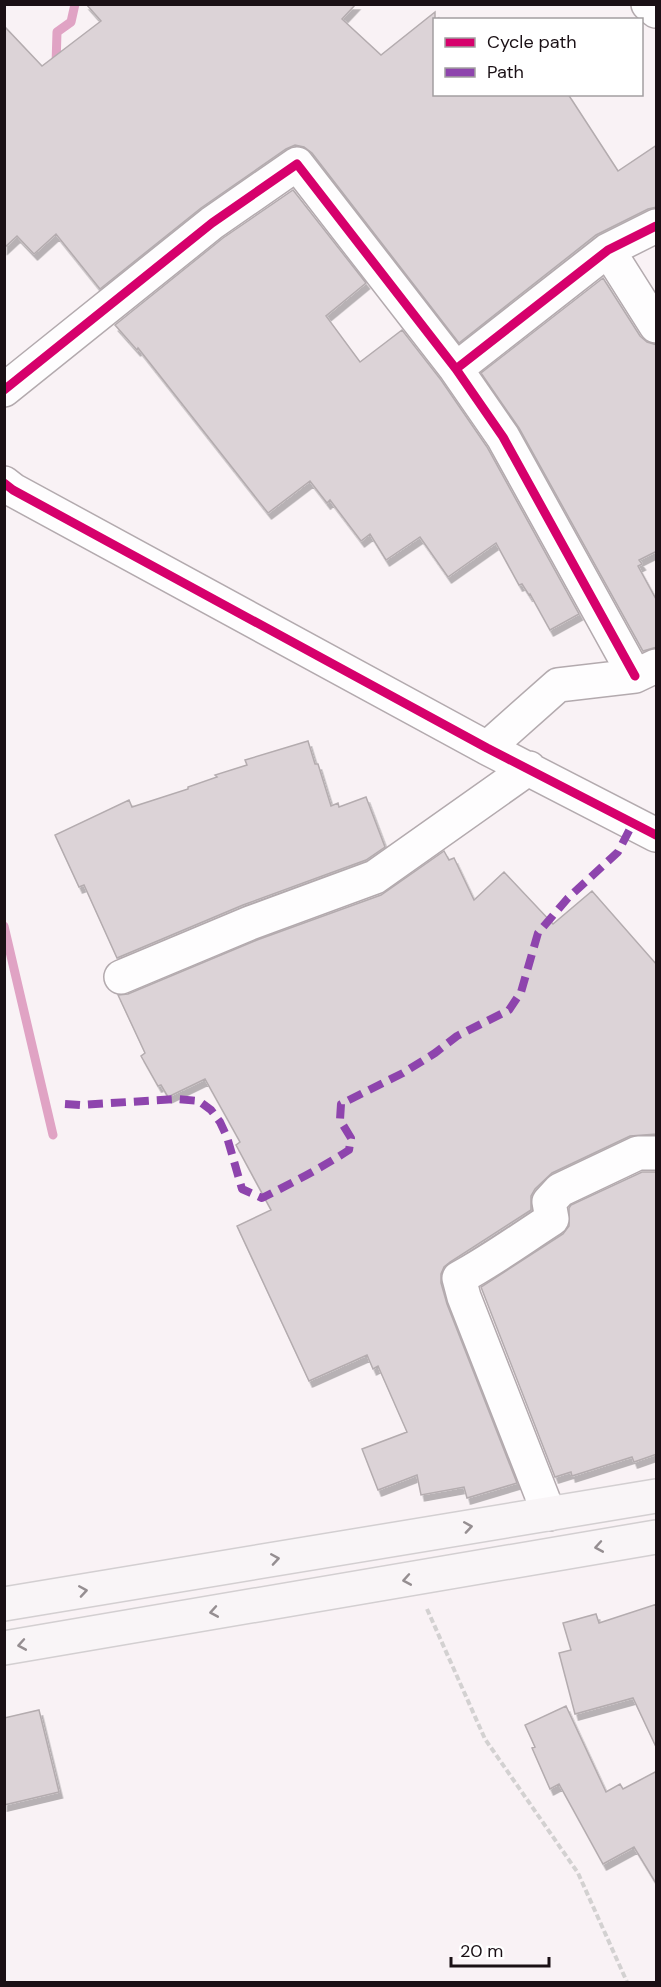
<svg xmlns="http://www.w3.org/2000/svg" width="661" height="1987" viewBox="0 0 661 1987" font-family="'DM Sans',sans-serif">
<style>
.lines{fill:none;stroke-linecap:round;stroke-linejoin:round}
.stream{stroke:#e0a3c4;stroke-width:9}
.building{fill:#dcd3d7;stroke:#b4acaf;stroke-width:1.5;filter:url(#shadow)}
.minor-casing{stroke:#b3aaae;stroke-width:36}
.major-casing{stroke:#d3cfd1;stroke-width:36}
.path{stroke:#d3d1d1;stroke-width:4;stroke-dasharray:6 3;stroke-linecap:butt}
.minor{stroke:#fefdfe;stroke-width:33}
.major{stroke:#f9f5f7;stroke-width:33}
.quiet{stroke:#8e44ad;stroke-width:8;stroke-dasharray:15 8;stroke-linecap:butt}
.cycleway-casing{stroke:#fff;stroke-width:13}
.cycleway{stroke:#d6006c;stroke-width:9}
.oneway{stroke:#958e91}
</style>
<defs>
<filter id="shadow"><feDropShadow dx="3.5" dy="6" stdDeviation="0" flood-color="#0004"/></filter>
</defs>
<rect width="100%" height="100%" fill="#f9f2f5"/>
<g class="lines">
<path class="stream" d="M56 65 57 32 71 22 75 4
M4 926 53 1135"/>
</g>
<path class="building" d="M86 4H356L342 19 381 55 435 12V94H568L618 171 657 145V207L648 209 596 235 459 343 312 153 304 147 295 145 286 149 201 208 100 289 56 234 34 254 17 236 4 248V26L42 66 101 21Z
M293 190 366 283 326 316 360 362 402 330 441 380 487 447 579 614 550 630 530 594 529 595 522 584 519 585 496 543 448 577 420 537 386 560 370 534 361 541 330 500 327 503 310 481 268 513 138 348 137 350 115 325 223 238Z
M603 278 640 336 647 342 657 345V551L639 560 642 564 638 566 657 601V647L643 651 519 428 481 373Z
M308 741 315 764H318L331 806 338 803 339 807 366 797 385 847 366 860 243 905 117 958 84 885 79 887 55 835 129 800 132 807 188 789V787L217 777 215 775 247 765 245 760Z
M444 851 449 860 454 858 474 900 504 872 553 924 592 891 657 965V1134L630 1136 552 1173 535 1189 531 1196V1210L450 1262 444 1267 441 1274V1283L447 1304 517 1483 467 1498 464 1487 421 1495 417 1475 378 1490 362 1449 407 1432 378 1366 373 1369 367 1355 309 1381 237 1226 271 1210 236 1145 240 1142 205 1079 168 1097 161 1085 158 1086 141 1056 145 1053 118 995 128 994 257 940 381 895Z
M642 1172H657V1454L634 1462 632 1457 572 1476 571 1472 555 1477 481 1287 563 1234 569 1226V1208L571 1205Z
M657 1604V1749L633 1698 575 1714 559 1653 571 1650 563 1623 596 1614 599 1623Z
M566 1706 606 1792 620 1784 623 1789 657 1771V1885L634 1847 603 1864 559 1784 550 1789 532 1748 535 1747 525 1725Z
M39 1710 59 1792 4 1805V1718Z"/>
<g class="lines">
<g class="minor-casing">
<path id="minor" d="M648 4 656 11
M608 250 656 326
M4 390 212 223 297 164 456 369
M4 483 13 490 487 748 656 835
M635 676 503 437 456 369 608 250 656 226
M487 748 558 685 635 676 656 666
M121 977 250 923 375 877 529 768
M549 1514 464 1297 459 1278C491 1261 521 1239 552 1219L549 1202 560 1190 638 1153H656"/>
</g>
<g class="major-casing">
<path id="major" d="M4 1604 656 1496
M4 1648 656 1537"/>
</g>
<path class="path" d="M427 1609 485 1739 578 1873 627 1982"/>
<use href="#minor" class="minor"/>
<use href="#major" class="major"/>
<path class="quiet" d="M65 1104 80 1105 176 1099 199 1101 211 1110 220 1122 227 1137 242 1189 262 1198C292 1183 321 1168 349 1150L351 1138 340 1120 341 1104 403 1073 435 1053 457 1036 509 1010 521 992 538 933 568 898 618 852 633 823"/>
<g class="cycleway-casing">
<path id="cycleway" d="M4 390 212 223 297 164 456 369
M4 483 13 490 487 748 656 835
M635 676 503 437 456 369 608 250 656 226"/>
</g>
<use href="#cycleway" class="cycleway"/>
</g>
<defs><path id="oneway-chevron" d="M-2-3.5L2.5 0L-2 3.5" fill="none" stroke-width="1.6" stroke-linecap="round" stroke-linejoin="round" transform="scale(1.5)"/></defs>
<g class="oneway">
<use href="#oneway-chevron" transform="translate(468 1527) rotate(-9)"/>
<use href="#oneway-chevron" transform="translate(599 1547) rotate(170)"/>
<use href="#oneway-chevron" transform="translate(275 1559) rotate(-9)"/>
<use href="#oneway-chevron" transform="translate(407 1580) rotate(170)"/>
<use href="#oneway-chevron" transform="translate(83 1591) rotate(-9)"/>
<use href="#oneway-chevron" transform="translate(214 1612) rotate(170)"/>
<use href="#oneway-chevron" transform="translate(22 1645) rotate(170)"/>
</g>
<rect width="661" height="1987" fill="none" stroke="#1a1015" stroke-width="12"/>
<rect x="433" y="18" width="210" height="78" fill="#ffffff" stroke="#a39fa1" stroke-width="1.5"/>
<rect x="445" y="38" width="30" height="9" fill="#d6006c" stroke="#a39fa1" stroke-width="1.5"/>
<text x="487" y="48" font-size="18" fill="#1a1015">Cycle path</text>
<rect x="445" y="68" width="30" height="9" fill="#8e44ad" stroke="#a39fa1" stroke-width="1.5"/>
<text x="487" y="78" font-size="18" fill="#1a1015">Path</text>
<path d="M451 1957v9h98v-9" fill="none" stroke="#1a1015" stroke-width="3"/>
<text x="460" y="1957" font-size="18" fill="#1a1015" stroke="#ffffff" stroke-width="4.5" paint-order="stroke">20 m</text>
</svg>
